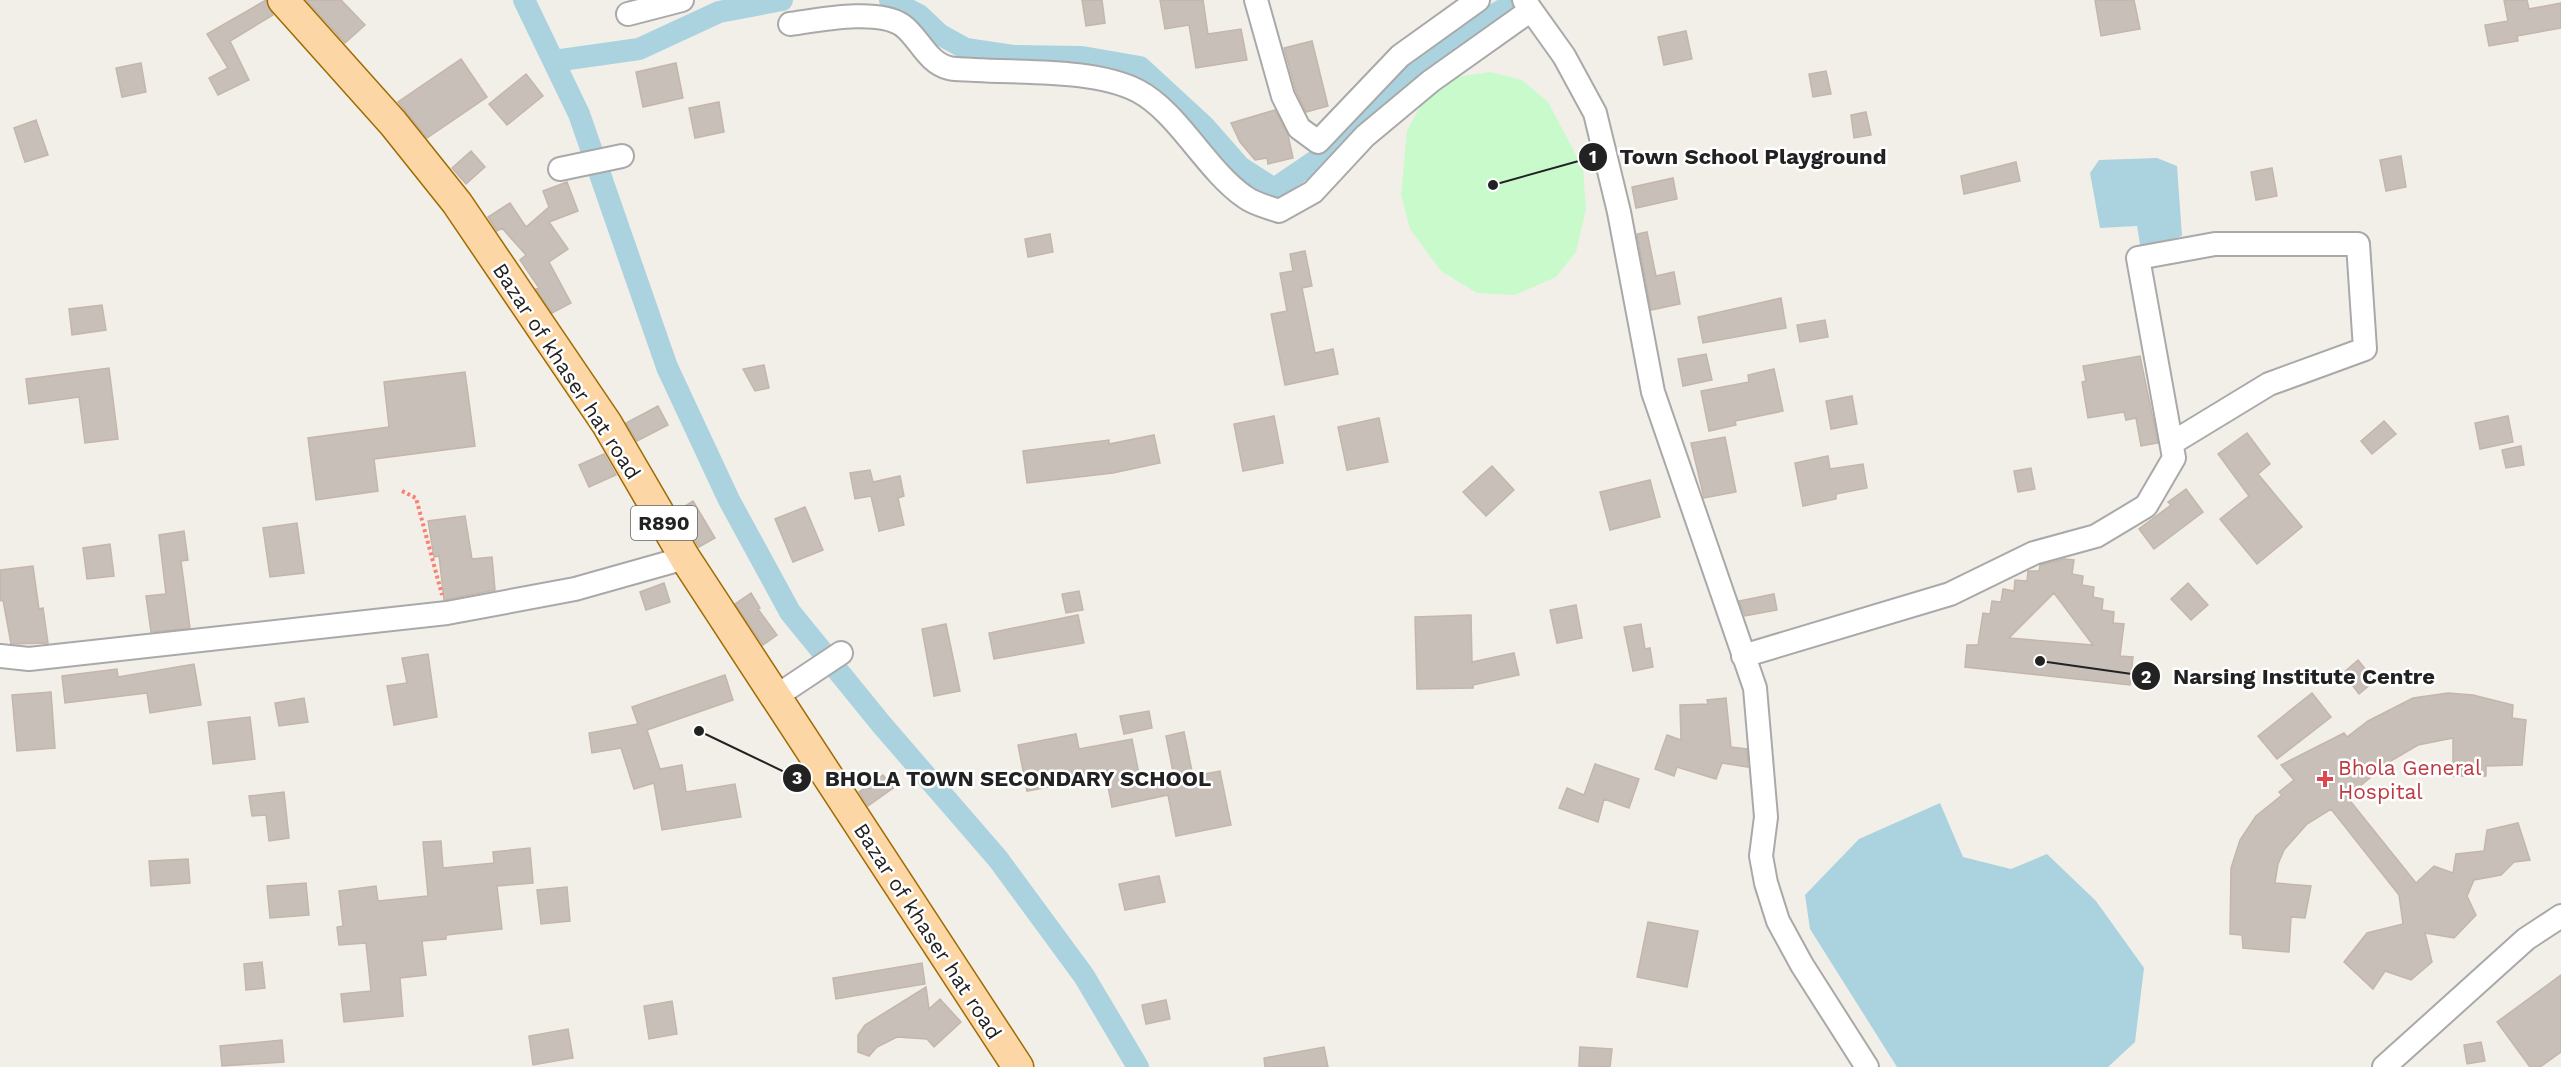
<svg xmlns="http://www.w3.org/2000/svg" width="2561" height="1067" viewBox="0 0 2561 1067" font-family="'Work Sans',sans-serif">
<style>
.park{fill:#c8facc}
.water{fill:#aad3df}
.lines{fill:none;stroke-linecap:round;stroke-linejoin:round}
.canal{stroke:#aad3df;stroke-width:22}
.building{fill:#c7bfb8;stroke:#c4b6ab;stroke-width:1.5;fill-rule:evenodd}
.minor-casing{stroke:#a9a9a9;stroke-width:26}
.major-casing{stroke:#a06b00;stroke-width:33}
.path{stroke:#fa8072;stroke-width:4;stroke-dasharray:3 3;stroke-linecap:butt}
.minor{stroke:#fff;stroke-width:22}
.major{stroke:#fcd6a4;stroke-width:30}
.health-dot{fill:#e0444e;stroke:#fff;stroke-width:2}
.labels{text-anchor:middle;dominant-baseline:central;stroke-width:5;stroke-linejoin:round;paint-order:stroke}
.shield{fill:#fff;stroke:#646464;stroke-width:1.5}
.shield-label{font-size:20px;font-weight:bold;fill:#222}
.street-label{font-size:21px;fill:#222;stroke:#fff}
.health-label{font-size:21px;fill:#be3a42;stroke:#fff;text-anchor:start}
.leader{fill:none;stroke:#222;stroke-width:2}
.callout-dot{fill:#222;stroke:#fff;stroke-width:2}
.mark-label{font-size:18px;text-anchor:middle;font-weight:bold;fill:#fff}
.callout-label{font-size:22px;text-anchor:middle;font-weight:bold;fill:#222;stroke:#fff;stroke-width:5;stroke-linejoin:round;paint-order:stroke}
</style>
<rect width="100%" height="100%" fill="#f2efe9"/>
<path class="park" d="M1490 72 1522 80 1548 102 1583 168 1586 209 1576 252 1556 277 1515 295 1477 293 1441 271 1410 229 1401 195 1407 130 1427 95 1451 78Z"/>
<path class="water" d="M2157 158 2177 166 2182 236 2141 250 2137 226 2100 228 2090 173 2099 160Z
M1940 803 1963 857 2011 869 2047 854 2096 901 2144 968 2135 1042 2108 1067H1897L1810 929 1805 895 1859 839Z"/>
<g class="lines">
<path class="canal" d="M524 0 579 114 667 367 729 500 790 612 882 725 998 859 1084 976 1138 1067
M890 0 919 15 939 34 966 49 1013 56 1082 57 1140 67 1204 126 1240 167 1274 189 1318 159 1383 95 1492 16 1519 0
M554 61 639 49 719 12 782 0"/>
</g>
<path class="building" d="M266 0 273 15 230 41 249 80 218 95 209 78 228 68 207 34Z
M306 0H341L365 25 345 43Z
M1082 0H1102L1105 23 1086 26Z
M1160 0H1203L1208 34 1241 29 1247 60 1196 68 1189 25 1165 29Z
M2095 0H2134L2140 29 2101 36Z
M2504 0H2527L2529 9 2561 3V28L2517 36 2518 41 2489 46 2485 25 2508 21Z
M1686 31 1692 59 1664 65 1658 37Z
M1312 41 1328 106 1306 112 1296 91 1284 48Z
M461 59 487 97 427 138 398 102Z
M141 63 146 92 122 97 116 68Z
M676 63 683 98 643 107 636 72Z
M1826 71 1831 94 1813 97 1809 74Z
M526 74 543 96 507 125 489 104Z
M719 102 724 132 695 138 689 108Z
M1275 110 1288 135 1293 158 1268 164 1267 158 1255 160 1240 142 1231 123Z
M1866 112 1871 135 1854 138 1851 115Z
M36 120 48 155 25 162 14 128Z
M471 151 485 167 466 184 452 168Z
M2401 156 2406 187 2386 191 2380 160Z
M2016 162 2020 181 1964 194 1961 176Z
M2272 168 2277 196 2256 200 2251 172Z
M1673 178 1677 199 1636 208 1632 187Z
M567 182 578 211 549 222 568 249 549 262 571 303 552 313 536 289 539 288 520 260 526 255 502 228 497 231 488 217 510 203 526 227 549 207 543 191Z
M1647 232 1656 276 1674 272 1680 304 1651 310 1637 234Z
M1050 234 1053 252 1028 257 1025 239Z
M1305 251 1312 286 1302 288 1315 353 1333 349 1338 374 1285 385 1271 314 1287 311 1280 273 1293 271 1290 254Z
M1781 298 1786 328 1703 343 1698 317Z
M102 305 106 330 72 335 69 309Z
M1825 320 1828 337 1800 342 1797 325Z
M1706 354 1712 380 1683 386 1678 359Z
M2140 356 2158 443 2141 446 2136 418 2126 420 2124 412 2088 418 2082 382 2086 381 2083 366Z
M764 365 769 388 755 391 743 369Z
M109 368 118 439 85 443 79 397 29 404 26 379Z
M1774 369 1783 411 1735 421 1736 425 1709 431 1701 391 1749 382 1748 375Z
M465 372 475 446 374 459 378 491 316 500 308 438 389 427 384 382Z
M1852 396 1857 424 1831 429 1826 401Z
M658 406 668 425 637 441 626 423Z
M1274 416 1283 463 1243 471 1234 424Z
M2508 416 2513 442 2480 449 2475 423Z
M1379 418 1388 462 1347 470 1338 427Z
M2384 421 2396 434 2372 454 2361 441Z
M2247 433 2270 464 2258 474 2302 527 2257 564 2220 519 2249 496 2218 454Z
M1154 435 1160 463 1113 473 1027 483 1023 451 1109 440V444Z
M1725 437 1736 492 1704 498 1691 443Z
M2521 446 2524 465 2506 468 2502 450Z
M604 454 616 475 589 487 579 465Z
M1828 456 1830 469 1863 464 1867 488 1836 494V499L1803 506 1795 463Z
M1492 466 1514 490 1486 516 1463 492Z
M2031 468 2035 489 2018 492 2014 471Z
M870 470 873 482 900 476 904 496 898 498 904 525 879 531 871 496 855 499 850 473Z
M1650 480 1660 517 1610 530 1600 492Z
M2186 489 2203 512 2154 549 2139 529 2171 505 2168 502Z
M693 501 715 538 699 547 677 511Z
M805 507 823 550 793 562 775 519Z
M465 516 472 559 492 557 495 590 444 600 439 556 434 557 428 521Z
M297 523 304 573 270 577 263 528Z
M184 531 188 560 181 561 190 628 151 632 146 596 166 594 159 535Z
M110 544 114 576 87 579 83 548Z
M2064 559 2074 560 2072 574 2083 576 2082 585 2094 587 2093 597 2103 599 2102 610 2114 612 2113 623 2124 624 2120 656 2133 657 2130 685 1965 667 1967 645H1978L1983 613 1990 614 1992 601 2001 602 2003 589 2014 591 2015 580 2027 581 2028 571H2039L2040 565ZM2054 593 2093 645 2009 638Z
M33 566 39 609 43 608 48 643 11 644 3 600 0 601V570Z
M664 583 670 602 646 610 640 592Z
M2188 583 2208 605 2191 620 2171 599Z
M1079 591 1083 610 1066 613 1062 594Z
M751 593 760 608 758 609 777 635 763 645 735 604Z
M1774 594 1777 610 1745 616 1739 601Z
M1576 605 1582 638 1557 643 1550 610Z
M1078 615 1084 643 994 659 989 633Z
M1471 615 1472 662 1514 653 1519 675 1473 685V688L1417 689 1415 617Z
M946 624 960 691 934 696 922 629Z
M1641 624 1645 649 1650 648 1653 667 1633 671 1624 627Z
M428 654 437 717 394 725 387 686 407 683 402 658Z
M2358 660 2375 681 2359 694 2343 673Z
M194 664 201 705 150 713 147 693 65 703 62 676 117 669 118 677Z
M725 675 733 700 647 730 660 769 682 765 686 792 735 784 741 817 662 830 654 783 634 789 621 748 592 753 589 733 638 724 632 707Z
M51 692 55 748 17 751 12 695Z
M2312 693 2331 717 2277 759 2258 736Z
M2448 693 2473 695 2513 705 2512 718 2526 720 2522 765 2486 766V776H2453V738L2418 745 2389 762 2347 797 2416 883 2434 866 2453 873 2456 854 2484 851 2487 830 2518 823 2530 860 2514 862 2501 875 2474 880 2467 896 2476 915 2454 938 2425 933 2432 962 2411 980 2385 971 2373 989 2344 962 2367 933 2403 924 2399 895 2331 809 2307 824 2284 850 2278 864 2275 883 2311 886 2305 918 2291 917 2289 952 2243 948 2242 935 2230 934 2231 868 2240 840 2256 816 2282 795 2279 792 2294 780 2281 765 2344 733 2347 737 2368 721 2413 698Z
M304 698 308 722 279 726 275 703Z
M1726 698 1731 747 1747 749 1748 767 1722 763 1716 779 1677 767 1674 776 1655 769 1667 735 1681 740 1680 705 1708 704 1707 700Z
M1149 711 1152 728 1124 734 1120 716Z
M250 717 255 759 213 764 208 722Z
M1184 732 1193 776 1220 771 1231 825 1176 836 1168 795 1112 807 1106 776 1027 791 1018 745 1076 734 1079 749 1132 739 1141 784 1174 777 1166 736Z
M1595 764 1639 779 1629 808 1604 799 1598 822 1559 808 1567 788 1584 795Z
M883 775 893 788 868 806 859 792Z
M284 792 289 838 269 841 266 815 252 816 249 796Z
M441 841 443 868 494 863 493 852 530 848 533 883 497 886 502 929 446 935V939L422 941 426 975 400 978 403 1016 344 1022 341 994 371 991 366 943 339 945 337 927 343 926 339 891 376 886 378 901 428 896 423 842Z
M188 859 190 883 151 886 149 861Z
M1159 876 1165 902 1125 910 1119 884Z
M306 883 309 915 270 918 267 886Z
M567 887 570 921 541 924 537 890Z
M1648 922 1698 931 1687 987 1637 977Z
M262 962 265 988 246 990 244 964Z
M922 963 925 984 836 999 833 978Z
M2561 975V1052L2540 1067H2530L2497 1022Z
M926 987 929 1009 940 999 961 1022 934 1047 927 1039 897 1037 877 1047 869 1056 858 1052V1035L865 1025Z
M1166 1000 1170 1019 1146 1024 1142 1005Z
M672 1001 677 1034 649 1039 644 1006Z
M568 1029 573 1058 533 1065 529 1036Z
M282 1040 284 1062 222 1066 220 1046Z
M2481 1042 2485 1061 2467 1064 2464 1045Z
M1324 1047 1328 1067H1265L1264 1058Z
M1580 1047 1612 1049 1610 1067 1579 1066Z"/>
<g class="lines">
<g class="minor-casing">
<path id="minor" d="M1256 0 1283 96 1299 128 1318 142 1400 56 1478 0
M1524 0 1564 56 1595 113 1619 212 1653 392 1755 688 1766 817 1761 856 1766 883 1778 921 1802 965 1867 1067
M628 14 682 0
M790 24C819 20 877 8 902 25 919 37 927 63 949 68 957 70 967 69 976 70 1024 73 1095 69 1138 91 1178 112 1206 170 1245 197 1254 204 1268 207 1279 211L1313 192 1365 136 1431 81 1531 10
M560 169 622 156
M0 656 29 659 447 613 575 589 685 558
M1743 656 1950 594 2034 553 2096 536 2146 506 2174 458 2138 258 2215 244H2358L2365 349 2269 384 2172 443
M775 697 841 653
M2384 1067 2526 939 2561 916"/>
</g>
<g class="major-casing">
<path id="major" d="M283 0 393 123 457 203 607 424 685 558 1018 1067"/>
</g>
<path class="path" d="M402 491 416 498 442 595"/>
<use href="#minor" class="minor"/>
<use href="#major" class="major"/>
</g>
<path class="health-dot" d="M2322 770h6v6h6v6h-6v6h-6v-6h-6v-6h6z"/>
<g class="labels">
<rect class="shield" x="631" y="506" width="66" height="34" rx="4.5"/>
<g class="shield-label">
<text x="664" y="523">R890</text>
</g>
<g class="street-label">
<text transform="translate(567 371) rotate(57)">Bazar of khaser hat road</text>
<text transform="translate(928 931) rotate(57)">Bazar of khaser hat road</text>
</g>
<g class="health-label">
<text x="2338" y="767">Bhola General<tspan x="2338" dy="24">Hospital</tspan></text>
</g>
</g>
<path class="leader" d="M1493 185L1593 157M2040 661L2146 676M699 731L797 778"/>
<g class="callout-dot">
<circle cx="1493" cy="185" r="6"/>
<circle cx="2040" cy="661" r="6"/>
<circle cx="699" cy="731" r="6"/>
<circle cx="1593" cy="157" r="15"/>
<circle cx="2146" cy="676" r="15"/>
<circle cx="797" cy="778" r="15"/>
</g>
<g class="mark-label">
<text x="1593" y="163">1</text>
<text x="2146" y="683">2</text>
<text x="797" y="784">3</text>
</g>
<g class="callout-label">
<text x="1753" y="164">Town School Playground</text>
<text x="2304" y="684">Narsing Institute Centre</text>
<text x="1018" y="786">BHOLA TOWN SECONDARY SCHOOL</text>
</g>
</svg>
